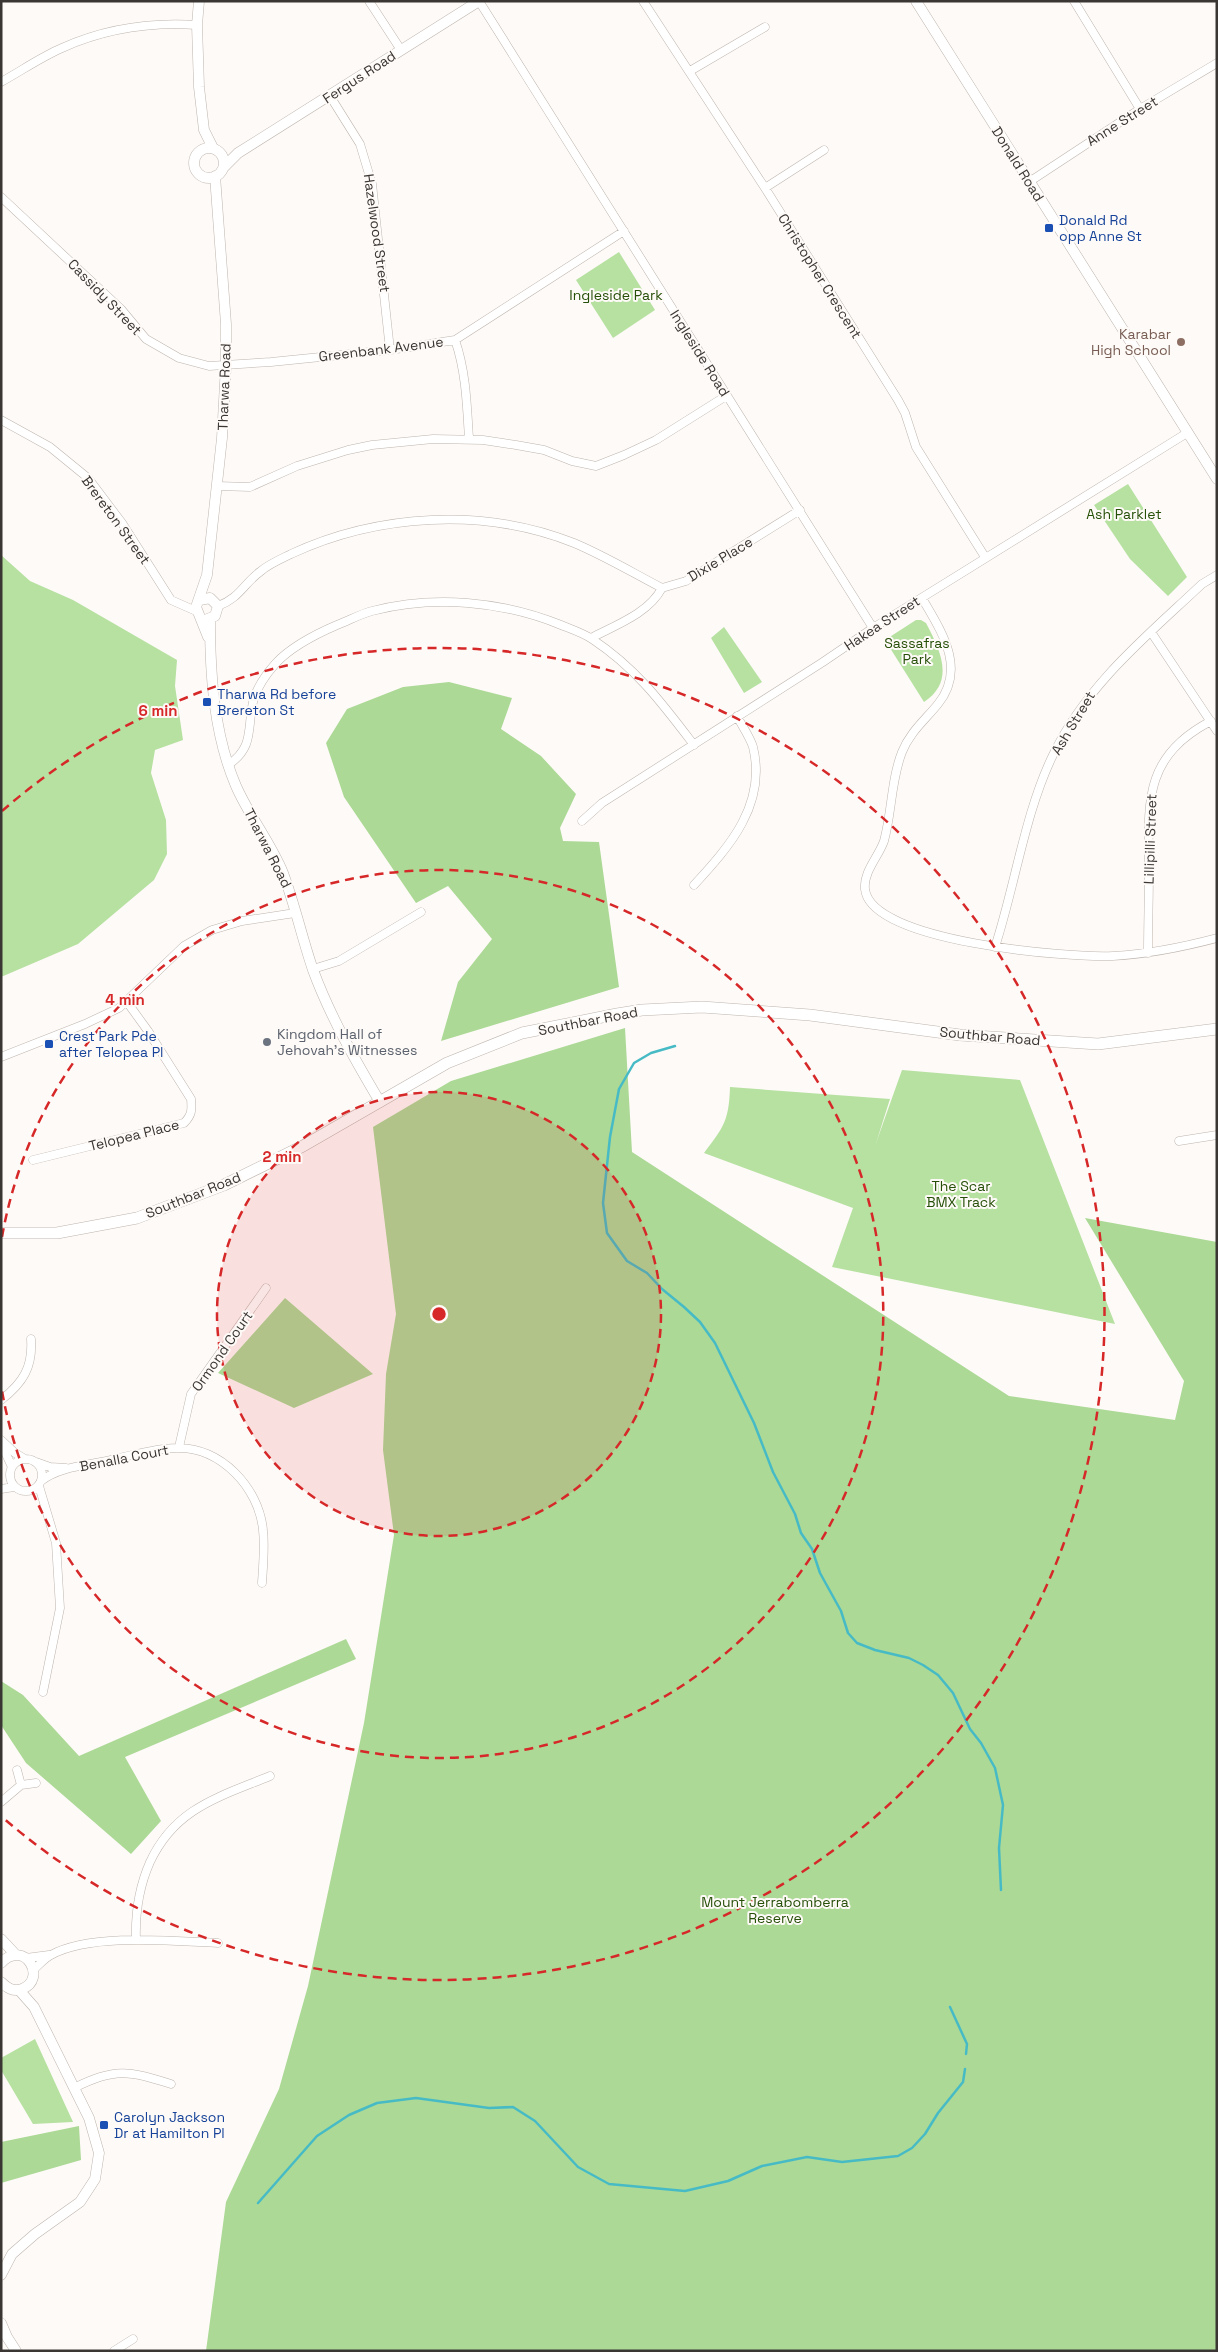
<svg xmlns="http://www.w3.org/2000/svg" width="1218" height="2352" viewBox="0 0 1218 2352" font-family="'Space Grotesk',sans-serif">
<style>
.green{fill:#b6e1a1}
.forest{fill:#acd996}
.lines{fill:none;stroke-linecap:round;stroke-linejoin:round}
.stream{stroke:#47bbc5;stroke-width:2.5}
.minor-casing{stroke:#beb5ae;stroke-width:9}
.tertiary-casing{stroke:#beb5ae;stroke-width:11}
.secondary-casing{stroke:#beb5ae;stroke-width:12}
.minor{stroke:#fff;stroke-width:8}
.tertiary{stroke:#fff;stroke-width:10}
.secondary{stroke:#fff;stroke-width:11}
.ring{fill:none;stroke:#d62828;stroke-width:2.5;stroke-dasharray:9 6}
.transit-dot{fill:#1a4fb4;stroke:#fefaf7;stroke-width:2}
.education-dot{fill:#8d6e63;stroke:#fefaf7;stroke-width:2}
.worship-dot{fill:#6b7280;stroke:#fefaf7;stroke-width:2}
.labels{text-anchor:middle;dominant-baseline:central;stroke-width:4;stroke-linejoin:round;paint-order:stroke}
.street-label{font-size:14px;fill:#393633;stroke:#fefaf7}
.transit-label{font-size:14px;fill:#164399;stroke:#fefaf7;text-anchor:start}
.park-label{font-size:14px;fill:#264f08;stroke:#fefaf7}
.education-label{font-size:14px;fill:#785e54;stroke:#fefaf7;text-anchor:end}
.worship-label{font-size:14px;fill:#5b616d;stroke:#fefaf7;text-anchor:start}
.centre{fill:#d62828;stroke:#fefaf7;stroke-width:2.5}
.ring-label{font-size:15px;text-anchor:middle;font-weight:bold;fill:#d62828;stroke:#fefaf7;stroke-width:4;stroke-linejoin:round;paint-order:stroke}
</style>
<rect width="100%" height="100%" fill="#fefaf7"/>
<path class="green" d="M619 252 655 310 613 338 576 280Z
M1128 484 1187 577 1168 596 1130 559 1094 505Z
M1 555 30 581 73 600 177 660 175 686 183 740 155 750 151 773 166 820 167 854 154 880 78 944 1 977Z
M916 620H921L926 623C940 650 956 681 924 702L885 640Z
M724 627 762 682 744 693 711 638Z
M902 1070 1020 1080 1115 1324 832 1267 853 1208 704 1153C724 1127 729 1120 730 1087L890 1099 876 1143Z
M35 2039 73 2122 33 2124 1 2070V2058Z"/>
<path class="forest" d="M449 682 512 698 501 729 541 756 576 794 560 828 563 841 599 842 619 987 441 1041 458 982 492 939 448 886 416 903 344 797 326 743 347 709 403 687Z
M625 1028 632 1152 1009 1396 1175 1420 1184 1381 1085 1218 1217 1242V2351H206L226 2202 279 2089 308 1986 364 1723 394 1535 383 1450 386 1374 396 1314 373 1127 451 1081Z
M285 1298 373 1374 294 1408 218 1373Z
M346 1639 356 1659 125 1757 161 1821 131 1854 26 1763 1 1725V1681L23 1695 79 1756Z
M79 2126 81 2160 1 2183V2142Z"/>
<g class="lines">
<path class="stream" d="M675 1046 651 1053 634 1063 619 1089 610 1137 603 1203 607 1233 627 1261 647 1273 662 1289 684 1307 700 1322 715 1343 754 1423 773 1472 795 1514 801 1533 812 1549 820 1573 841 1611 848 1633 857 1643 875 1650 909 1658 923 1665 938 1675 953 1693 970 1729 981 1743 995 1768 1003 1805 999 1848 1001 1890
M950 2007 967 2044 966 2054
M258 2203 317 2136 349 2115 377 2103 416 2098 489 2108 513 2107 535 2121 578 2167 609 2184 685 2191 728 2181 762 2166 807 2157 842 2162 898 2156 912 2148 925 2134 938 2113 963 2082 965 2069"/>
<g class="minor-casing">
<path id="minor" d="M369 1 401 50
M479 1 873 628
M643 1 765 188 898 400 905 413 916 447 985 557
M1074 1 1140 109
M690 71 765 27
M1 82C21 71 41 57 62 48 104 29 151 22 197 25
M330 96 360 144 372 184 390 350
M1029 182 1140 109 1217 63
M765 188 824 150
M1 197 121 309 146 339 179 358 209 366 271 362 390 350 455 340 624 231
M455 340C466 371 467 406 469 439
M1 420 50 447 88 478 122 523 171 600 196 611
M217 486 250 487 297 466 348 450 372 445 433 439 483 440 516 445 544 450 572 461 596 466 624 455 656 440 726 396
M922 598C941 631 967 668 938 704 925 720 910 732 902 752 891 780 892 812 884 841 879 856 863 872 865 889 870 942 1069 958 1113 956 1148 954 1183 947 1217 938
M218 606C240 598 244 583 261 571 269 564 281 559 291 554 377 514 484 507 574 543 605 556 633 573 662 588
M1151 632 1217 731
M591 638C616 625 649 613 662 588L686 581 800 510
M228 765C256 746 246 727 254 698 258 686 268 672 276 663 292 646 316 634 337 625 348 621 360 614 372 611 434 595 502 601 561 625 571 629 583 633 592 639 636 668 662 703 694 745
M582 821 602 803 823 662 873 628 1187 433
M694 885C730 846 767 804 753 747 750 737 742 726 737 716
M995 947C1015 886 1025 812 1053 755 1086 685 1147 636 1202 584L1217 575
M1148 953C1148 925 1149 896 1149 868 1148 801 1144 756 1211 721
M313 969 339 961 421 912
M1 1057 85 1024 119 1008 184 946 212 930 242 921 295 913
M1179 1141 1217 1135
M33 1160 184 1123C192 1115 192 1110 191 1099L148 1031 127 1002
M1 1400C23 1383 33 1367 31 1339
M1 1440 15 1453 25 1459
M1 1443 12 1467
M179 1447 191 1394 266 1288
M10 1475a16 16 0 1 1 32 0a16 16 0 1 1-32 0Z
M36 1462 50 1467 66 1468
M41 1481C60 1466 91 1465 114 1459 134 1455 156 1448 177 1448 221 1447 259 1488 263 1530 265 1547 263 1566 262 1583
M39 1486 56 1543 60 1608 43 1692
M1 1489 14 1487
M21 1785 36 1783
M1 1802 21 1785 17 1770
M136 1940C135 1912 139 1887 150 1862 175 1808 219 1797 270 1776
M26 1958 49 1955
M33 1970C39 1965 45 1958 51 1955 91 1933 173 1941 218 1943
M74 2088C115 2067 129 2071 171 2084
M114 2351 133 2339"/>
</g>
<g class="tertiary-casing">
<path id="tertiary" d="M199 1 197 25 199 87 204 130 213 148
M916 1 1217 479
M194 163a15 15 0 1 1 30 0a15 15 0 1 1-30 0Z
M224 167 238 153 479 1
M200 600 210 598 218 606 215 616 205 620
M210 619C210 675 214 735 236 786 249 816 271 843 283 873 295 905 302 938 313 970 330 1016 355 1060 380 1102
M208 637 196 607 207 575 222 438 226 365V324L215 176
M1 1939 16 1955
M1 1963C25 1938 48 1979 22 1989 13 1992 7 1988 1 1982
M1 2275 12 2254 35 2234 80 2202 95 2179 99 2153 89 2118 34 2007 19 1990
M1 2323 7 2337 16 2351"/>
</g>
<g class="secondary-casing">
<path id="secondary" d="M1 1233H57L137 1218 224 1185 303 1146 447 1063 522 1033 617 1014 642 1010 702 1007 810 1015 960 1035 1098 1044 1217 1029"/>
</g>
<use href="#minor" class="minor"/>
<use href="#tertiary" class="tertiary"/>
<use href="#secondary" class="secondary"/>
</g>
<circle cx="439" cy="1314" r="222" fill="#d62828" fill-opacity=".12"/>
<g class="ring">
<circle cx="439" cy="1314" r="222"/>
<path d="M2 1237A444 444 0 1 1 2 1391"/>
<path d="M2 811A666 666 0 1 1 2 1817"/>
</g>
<g class="transit-dot">
<rect x="1044" y="223" width="10" height="10" rx="2.5"/>
<rect x="202" y="697" width="10" height="10" rx="2.5"/>
<rect x="44" y="1039" width="10" height="10" rx="2.5"/>
<rect x="99" y="2120" width="10" height="10" rx="2.5"/>
</g>
<circle class="education-dot" cx="1181" cy="342" r="5"/>
<circle class="worship-dot" cx="267" cy="1042" r="5"/>
<g class="labels">
<g class="street-label">
<text transform="translate(359 77) rotate(-33)">Fergus Road</text>
<text transform="translate(1122 121) rotate(-32)">Anne Street</text>
<text transform="translate(1018 164) rotate(58)">Donald Road</text>
<text transform="translate(377 233) rotate(82)">Hazelwood Street</text>
<text transform="translate(820 276) rotate(58)">Christopher Crescent</text>
<text transform="translate(105 297) rotate(46)">Cassidy Street</text>
<text transform="translate(381 349) rotate(-7)">Greenbank Avenue</text>
<text transform="translate(700 353) rotate(58)">Ingleside Road</text>
<text transform="translate(224 387) rotate(-88)">Tharwa Road</text>
<text transform="translate(116 520) rotate(54)">Brereton Street</text>
<text transform="translate(720 559) rotate(-31)">Dixie Place</text>
<text transform="translate(882 623) rotate(-33)">Hakea Street</text>
<text transform="translate(1073 723) rotate(-59)">Ash Street</text>
<text transform="translate(1150 839) rotate(-88)">Lillipilli Street</text>
<text transform="translate(268 848) rotate(63)">Tharwa Road</text>
<text transform="translate(588 1021) rotate(-11)">Southbar Road</text>
<text transform="translate(990 1036) rotate(5)">Southbar Road</text>
<text transform="translate(134 1135) rotate(-14)">Telopea Place</text>
<text transform="translate(193 1195) rotate(-22)">Southbar Road</text>
<text transform="translate(222 1351) rotate(-55)">Ormond Court</text>
<text transform="translate(124 1458) rotate(-11)">Benalla Court</text>
</g>
<g class="transit-label">
<text x="1059" y="220">Donald Rd<tspan x="1059" dy="16">opp Anne St</tspan></text>
<text x="217" y="694">Tharwa Rd before<tspan x="217" dy="16">Brereton St</tspan></text>
<text x="59" y="1036">Crest Park Pde<tspan x="59" dy="16">after Telopea Pl</tspan></text>
<text x="114" y="2117">Carolyn Jackson<tspan x="114" dy="16">Dr at Hamilton Pl</tspan></text>
</g>
<g class="park-label">
<text x="616" y="295">Ingleside Park</text>
<text x="1124" y="514">Ash Parklet</text>
<text x="917" y="643">Sassafras<tspan x="917" dy="16">Park</tspan></text>
<text x="961" y="1186">The Scar<tspan x="961" dy="16">BMX Track</tspan></text>
<text x="775" y="1902">Mount Jerrabomberra<tspan x="775" dy="16">Reserve</tspan></text>
</g>
<g class="education-label">
<text x="1171" y="334">Karabar<tspan x="1171" dy="16">High School</tspan></text>
</g>
<g class="worship-label">
<text x="277" y="1034">Kingdom Hall of<tspan x="277" dy="16">Jehovah's Witnesses</tspan></text>
</g>
</g>
<circle cx="439" cy="1314" r="8" class="centre"/>
<g class="ring-label">
<text x="158" y="716">6 min</text>
<text x="125" y="1005">4 min</text>
<text x="282" y="1162">2 min</text>
</g>
<rect width="1218" height="2352" fill="none" stroke="#393633" stroke-width="5"/>
</svg>
